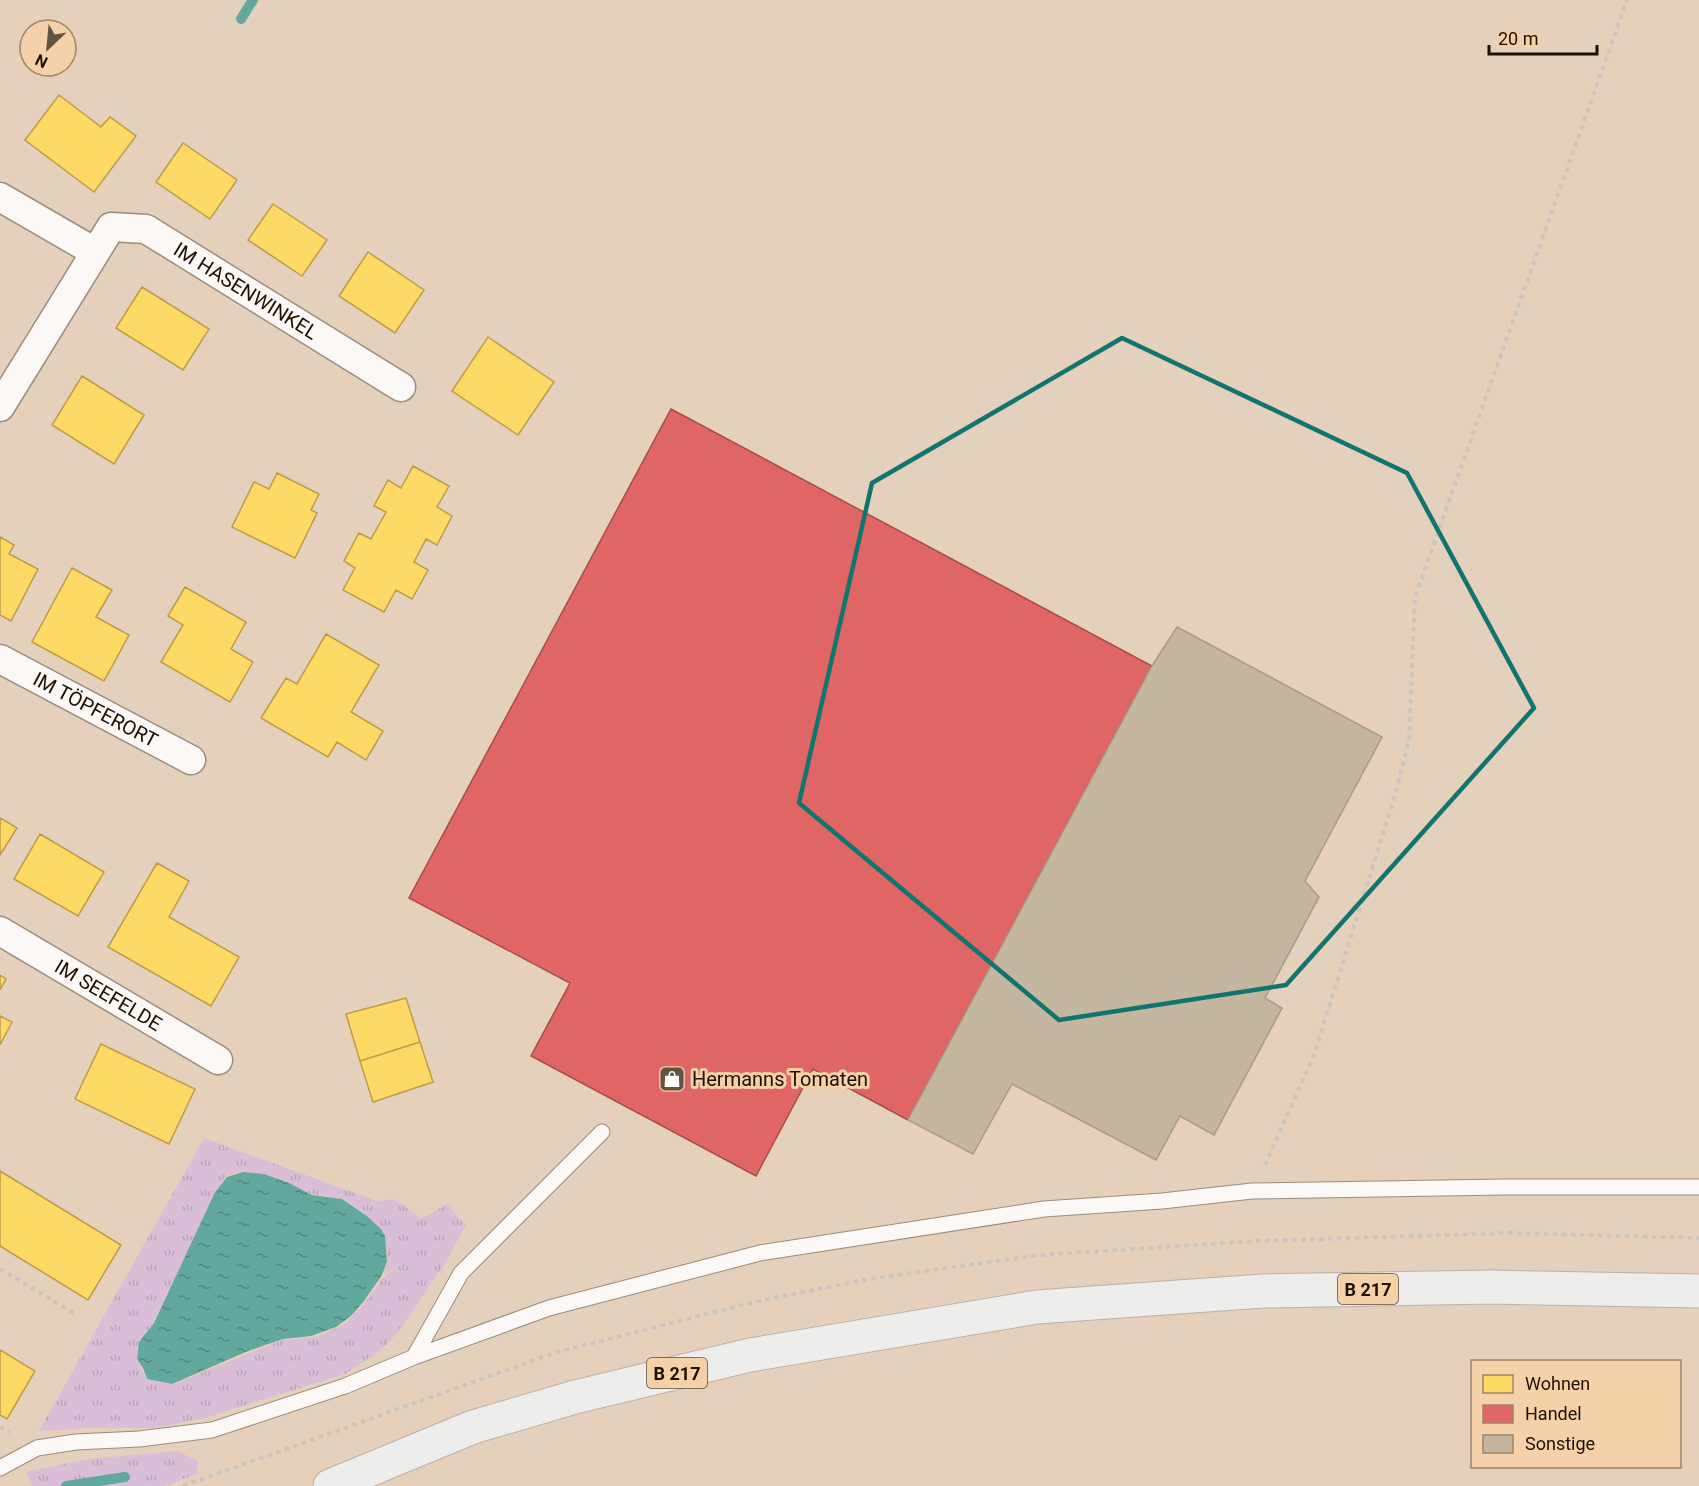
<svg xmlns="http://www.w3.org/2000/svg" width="1699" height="1486" viewBox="0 0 1699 1486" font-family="Roboto,sans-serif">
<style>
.grass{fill:url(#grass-tufts);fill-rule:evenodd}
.water{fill:url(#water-ripples)}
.homes{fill:#ffd966;stroke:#bb9d48;stroke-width:1.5}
.shops{fill:#e06666;stroke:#a64c48;stroke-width:1.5}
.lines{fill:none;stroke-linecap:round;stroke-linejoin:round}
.stream{stroke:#63a89d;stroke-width:10}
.building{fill:#c4b69f;stroke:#a89b89;stroke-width:1.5}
.service-casing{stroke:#9b8c7c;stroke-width:17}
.minor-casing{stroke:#9b8c7c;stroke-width:31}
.primary-casing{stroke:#bbb1a7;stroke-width:35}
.path{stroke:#cac4be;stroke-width:4;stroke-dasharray:4.5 4.5;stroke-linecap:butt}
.service{stroke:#fbf8f5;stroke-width:15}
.minor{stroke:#fbf8f5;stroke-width:28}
.primary{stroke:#ededec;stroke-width:33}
.marked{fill:none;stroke:#0f766e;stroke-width:4.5;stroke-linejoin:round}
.labels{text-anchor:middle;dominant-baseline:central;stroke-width:6;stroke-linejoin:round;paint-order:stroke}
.shield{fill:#f5d1aa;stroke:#5e4a35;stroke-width:1.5}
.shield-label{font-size:18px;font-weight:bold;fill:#1d1003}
.street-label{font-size:20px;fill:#1d1003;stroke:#f5d1aa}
.poi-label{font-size:20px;fill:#1d1003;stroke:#f5d1aa;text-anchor:start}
</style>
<defs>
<pattern id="grass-tufts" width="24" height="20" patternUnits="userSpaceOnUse" patternTransform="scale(1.5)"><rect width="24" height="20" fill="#dabed8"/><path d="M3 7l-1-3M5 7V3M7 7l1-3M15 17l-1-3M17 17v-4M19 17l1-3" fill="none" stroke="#bba2b8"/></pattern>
<pattern id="water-ripples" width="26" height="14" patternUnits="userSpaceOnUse" patternTransform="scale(1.5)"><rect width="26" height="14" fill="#63a89d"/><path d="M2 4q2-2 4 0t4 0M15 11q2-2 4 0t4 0" fill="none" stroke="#51877e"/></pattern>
</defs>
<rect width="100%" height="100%" fill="#e4d0bb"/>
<path class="grass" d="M204 1138 377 1201 394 1199 418 1216 416 1224 418 1218 427 1216 447 1204 466 1225 444 1265 399 1331 380 1351 345 1374 205 1418 154 1428H91L39 1431ZM243 1171C267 1175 287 1184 309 1193 319 1197 331 1195 341 1199 348 1201 355 1207 361 1211 386 1229 391 1246 384 1275L401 1264 382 1279 366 1301 349 1320 340 1327 315 1337 282 1340 173 1384 146 1379 137 1359 138 1343 154 1322 215 1191 226 1176Z
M177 1451 198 1461 197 1474 165 1486H33L26 1472 89 1459Z"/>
<path class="water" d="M243 1172 264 1174 289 1183 312 1195 342 1199 367 1216 381 1229 385 1236 387 1261 382 1275 364 1301 351 1316 336 1327 311 1336 283 1339 248 1351 172 1384 147 1379 143 1368 137 1359 139 1342 154 1323 215 1192 227 1177Z"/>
<path class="homes" d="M59 95 101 127 110 117 136 136 94 192 25 140Z
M183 143 237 180 210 219 156 182Z
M273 204 327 240 302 276 248 240Z
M368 252 424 290 395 333 339 296Z
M142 287 209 329 183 370 116 328Z
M488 337 554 382 518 435 452 391Z
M82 376 144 415 114 464 52 425Z
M413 466 449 486 437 507 452 516 437 545 426 539 414 562 428 570 412 599 396 590 384 612 343 590 355 568 344 561 359 533 371 539 386 512 374 506 388 480 401 488Z
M277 473 319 494 311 510 317 513 295 558 232 527 254 482 269 489Z
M0 537 14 545 9 554 38 569 11 621 0 615Z
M72 568 112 590 96 617 129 635 104 681 32 642Z
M185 587 246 622 231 649 253 662 230 702 161 662 183 625 168 616Z
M326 634 379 665 351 712 383 731 366 760 337 742 328 757 261 718 286 678 297 684Z
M0 818 17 828 0 855Z
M40 834 104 872 78 916 14 879Z
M157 863 189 881 169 917 239 957 211 1006 108 947Z
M0 975 6 979 0 990Z
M406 998 420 1042 360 1061 346 1014Z
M0 1016 12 1022 0 1045Z
M420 1042 433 1082 373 1102 360 1061Z
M101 1044 195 1089 169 1144 75 1099Z
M0 1171 121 1245 88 1300 0 1246Z
M0 1350 35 1371 7 1419 0 1415Z"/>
<path class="shops" d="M671 409 1152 666 908 1120 813 1069 756 1176 531 1056 570 983 409 898Z"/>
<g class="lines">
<path class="stream" d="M241 19 253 0
M66 1486 125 1477"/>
</g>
<path class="building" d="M1177 627 1382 737 1305 881 1319 897 1265 998 1282 1008 1214 1135 1180 1116 1156 1160 1012 1084 973 1154 908 1120 1152 666Z"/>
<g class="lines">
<g class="service-casing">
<path id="service" d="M414 1357 461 1273 602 1132
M0 1468 37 1448 76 1442 139 1439 212 1430 345 1386 414 1357 549 1308 760 1253 1044 1209 1162 1201 1252 1191 1505 1187H1699"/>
</g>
<g class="minor-casing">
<g id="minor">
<path d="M0 197 95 252"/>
<path id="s1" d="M0 407 111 227 146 229 401 387"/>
<path id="s2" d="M0 659 191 760"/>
<path id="s3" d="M0 931 218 1060"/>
</g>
</g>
<g class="primary-casing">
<path id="primary" d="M330 1486 473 1427 575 1397 750 1355 1037 1307 1263 1291 1490 1287 1699 1291"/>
</g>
<path class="path" d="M1265 1165 1314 1055 1396 792 1409 740 1415 597 1627 0
M0 1269 77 1315
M0 1427 10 1432
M183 1486 557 1352 758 1301 869 1279 1039 1255 1258 1241 1508 1233 1699 1238"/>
<use href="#service" class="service"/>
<use href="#minor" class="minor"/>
<use href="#primary" class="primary"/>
</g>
<path class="marked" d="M1122 338 1407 473 1534 708 1286 985 1059 1020 799 803 872 483Z"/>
<defs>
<g id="shop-square" transform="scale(1.35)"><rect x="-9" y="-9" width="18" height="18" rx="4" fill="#635343" stroke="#f5d1aa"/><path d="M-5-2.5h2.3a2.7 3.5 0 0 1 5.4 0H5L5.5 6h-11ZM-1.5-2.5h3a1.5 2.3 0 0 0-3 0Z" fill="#fff"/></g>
</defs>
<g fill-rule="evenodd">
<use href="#shop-square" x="672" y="1079"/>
</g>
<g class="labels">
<g class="shield">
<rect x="1338" y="1274" width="60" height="30" rx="4.5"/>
<rect x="647" y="1358" width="60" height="30" rx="4.5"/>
</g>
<g class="shield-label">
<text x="1368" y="1289">B 217</text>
<text x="677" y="1373">B 217</text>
</g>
<g class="street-label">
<text stroke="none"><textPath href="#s1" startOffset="364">IM HASENWINKEL</textPath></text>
<text stroke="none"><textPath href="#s2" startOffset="108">IM TÖPFERORT</textPath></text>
<text stroke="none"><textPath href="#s3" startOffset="126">IM SEEFELDE</textPath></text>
</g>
<g class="poi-label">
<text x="692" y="1079">Hermanns Tomaten</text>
</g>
</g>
<rect x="1471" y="1360" width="210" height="108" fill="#f5d1aa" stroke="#9f8467" stroke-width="1.5"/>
<rect x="1483" y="1375" width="30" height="18" fill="#ffd966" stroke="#9f8467" stroke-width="1.5"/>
<text x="1525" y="1390" font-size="18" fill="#1d1003">Wohnen</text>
<rect x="1483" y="1405" width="30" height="18" fill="#e06666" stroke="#9f8467" stroke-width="1.5"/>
<text x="1525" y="1420" font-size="18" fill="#1d1003">Handel</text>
<rect x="1483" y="1435" width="30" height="18" fill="#c4b69f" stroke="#9f8467" stroke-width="1.5"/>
<text x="1525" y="1450" font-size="18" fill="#1d1003">Sonstige</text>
<g transform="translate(48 48) rotate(206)"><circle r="28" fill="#f5d1aa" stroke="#9f8467" stroke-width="1.5"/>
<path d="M0-4.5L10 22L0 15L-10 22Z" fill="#635343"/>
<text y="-9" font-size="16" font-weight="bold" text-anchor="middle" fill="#1d1003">N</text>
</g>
<path d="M1489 45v9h108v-9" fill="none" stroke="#1d1003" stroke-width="3"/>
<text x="1498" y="45" font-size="18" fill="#1d1003" stroke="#f5d1aa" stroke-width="4.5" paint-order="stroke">20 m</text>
</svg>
